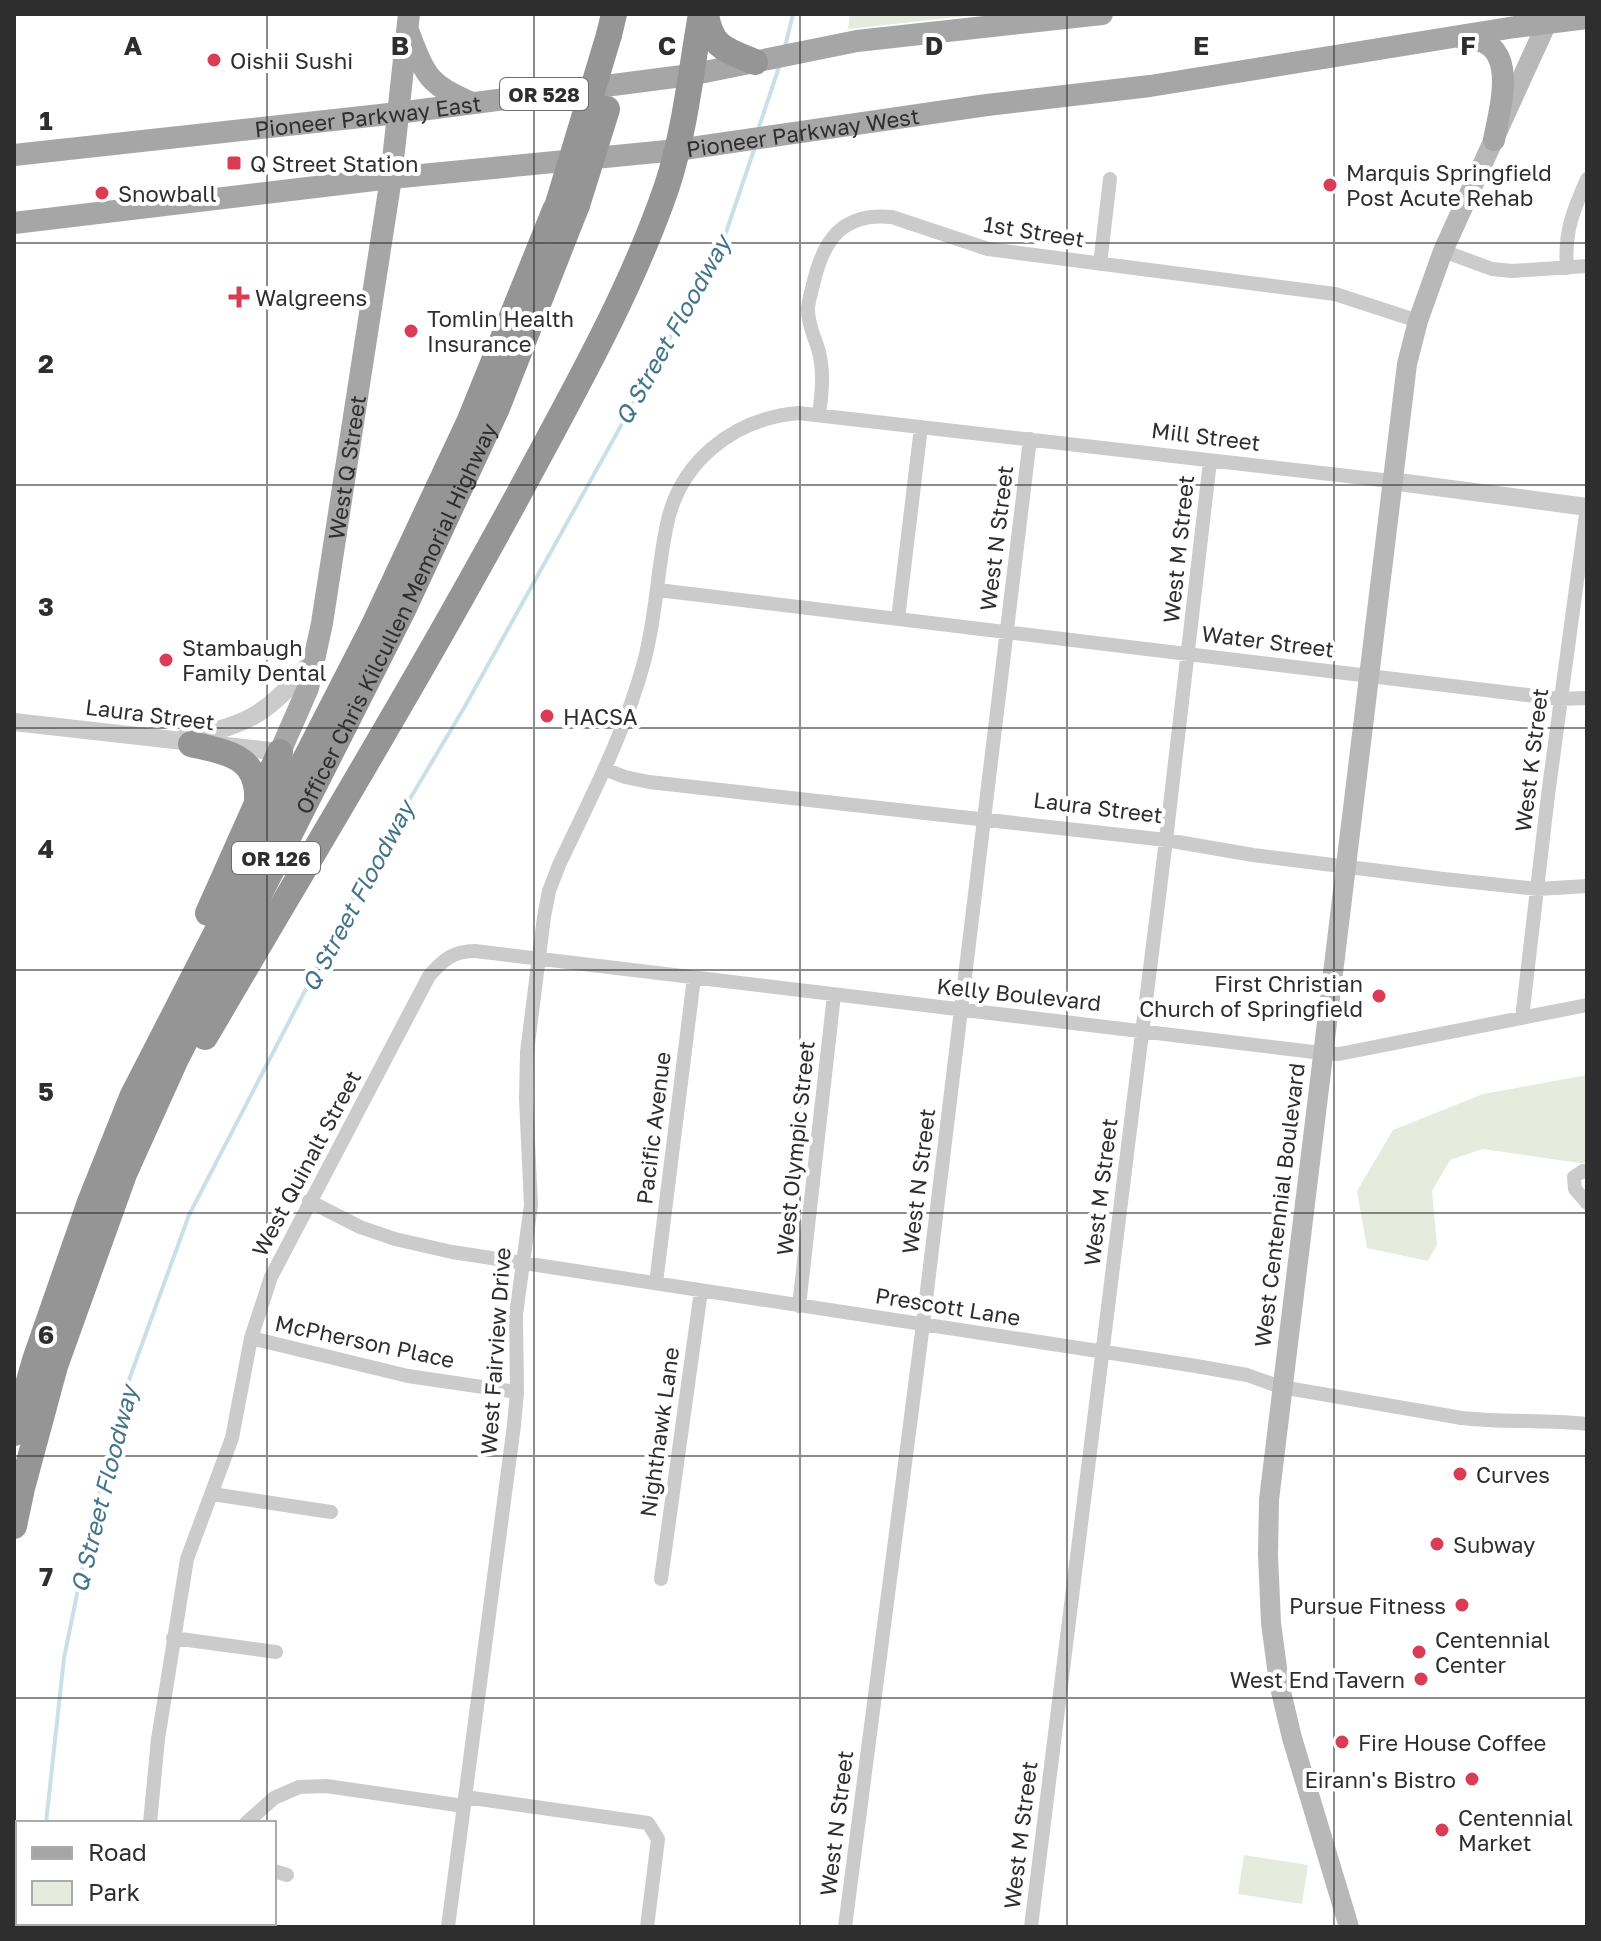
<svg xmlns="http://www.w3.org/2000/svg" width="1601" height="1941" viewBox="0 0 1601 1941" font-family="'Golos Text',sans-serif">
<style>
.green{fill:#e5ebdd}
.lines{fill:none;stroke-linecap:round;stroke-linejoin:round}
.stream{stroke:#cae0e9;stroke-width:4}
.minor{stroke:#cbcbcb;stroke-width:14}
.tertiary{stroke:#cbcbcb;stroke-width:18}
.secondary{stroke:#b8b8b8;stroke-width:20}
.primary{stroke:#a6a6a6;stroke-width:22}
.motorway{stroke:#959595;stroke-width:26}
.motorway-bridge{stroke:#959595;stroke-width:26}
.grid{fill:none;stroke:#2e2e2e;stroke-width:2;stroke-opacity:0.55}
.poi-dot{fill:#d93c54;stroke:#fff;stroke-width:3}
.labels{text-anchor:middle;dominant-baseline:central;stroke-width:8;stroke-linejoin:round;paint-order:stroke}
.shield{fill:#fff;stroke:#6d6d6d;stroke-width:2}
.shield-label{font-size:20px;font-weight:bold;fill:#2e2e2e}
.poi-label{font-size:22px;fill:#2e2e2e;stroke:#fff;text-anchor:start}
.street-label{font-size:22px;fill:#2e2e2e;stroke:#fff}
.water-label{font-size:24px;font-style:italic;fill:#42748b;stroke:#fff}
.grid-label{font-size:26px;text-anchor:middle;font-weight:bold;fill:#2e2e2e;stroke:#fff;stroke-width:8;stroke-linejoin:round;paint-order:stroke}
</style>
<rect width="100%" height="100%" fill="#fff"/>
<path class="green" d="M850 14H984L848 29Z
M1587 1075V1164L1483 1149 1450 1160 1432 1191 1437 1245 1428 1261 1367 1248 1357 1191 1393 1130 1483 1094Z
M1244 1855 1308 1865 1302 1904 1238 1894Z"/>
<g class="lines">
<path class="stream" d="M785 47 793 14
M758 130 779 67
M46 1823 64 1658 93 1516 130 1377 189 1215 367 871 464 708 722 244 755 147
M35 1927V1923"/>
<path class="minor" d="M1443 251 1492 269 1512 271 1587 266
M1100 264 1110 179
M1567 268C1564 232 1573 211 1587 179
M819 414C822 393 824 373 819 352 815 338 808 325 808 310 808 302 811 293 813 285 823 240 842 212 892 217L988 249 1335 294 1418 321
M658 590 1560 699 1587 698
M898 619 921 427
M604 769 625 777 649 782 1166 840 1253 855 1444 879 1538 889 1587 886
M1522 1018 1548 795 1587 507
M1587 1172 1583 1171 1574 1177 1575 1189 1587 1203
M309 1201 360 1227 395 1239 452 1252 1196 1366 1247 1375 1281 1387 1462 1418C1504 1423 1545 1419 1587 1424
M656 1283 694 978
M799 1306 834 995
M251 1338 408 1376 517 1392
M212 1494 331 1512
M661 1579 701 1291
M173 1638 276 1652
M465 1797 648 1823 658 1839 647 1927
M150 1823 158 1739 187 1559 232 1438 251 1338 271 1277 429 976C443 960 453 951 475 951L1322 1053 1339 1054 1587 1005
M246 1823 274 1798 299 1787 326 1786 464 1806
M274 1871 287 1875
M162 1927 165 1923
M448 1927 514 1425 517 1392 516 1314 531 1205 526 1099 527 1052 544 917 549 891 559 865C590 799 625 733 644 662 656 618 657 573 666 529 678 462 733 419 798 413L1391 481
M845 1927 923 1324 1030 439
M1031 1927 1166 840 1210 461"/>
<path class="tertiary" d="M1391 481 1587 507
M14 722 280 752
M185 737C254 725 271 710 315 657"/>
<path class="secondary" d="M1349 1927 1292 1738 1279 1683 1271 1623 1268 1555 1269 1500 1407 364 1418 321 1443 251 1551 14"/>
<g class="primary">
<path d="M409 33C426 77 428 84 472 103"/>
<path d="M1462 38C1521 38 1501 103 1494 140"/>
<path id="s1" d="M14 155 398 113 690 75 857 41 1102 14"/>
<path id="s2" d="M14 223 391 178 677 150 987 105 1150 86 1515 27 1587 18"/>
<path id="s3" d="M280 752 308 688 322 623 391 178 409 14"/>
</g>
<g class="motorway">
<path d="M706 14C711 48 726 50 755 62"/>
<path d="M609 35 614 14"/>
<path d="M191 744C228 753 259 756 257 801"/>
<path d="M208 913 280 752"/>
<path d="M205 1037C312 854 422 673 523 486 575 389 631 291 667 186 685 131 691 71 701 14"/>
<path d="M14 1433 35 1360 90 1202 132 1097 373 627 470 420 555 210"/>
<path id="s4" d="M14 1526 22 1488 55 1366 124 1174 175 1061 402 612 497 408 577 205"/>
</g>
<path class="motorway-bridge" d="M577 205 607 109
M557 207 609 35"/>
</g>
<path class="grid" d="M267 14V1823M534 14V1927M800 14V1927M1067 14V1927M1334 14V1927M14 243H1587M14 485H1587M14 728H1587M14 970H1587M14 1213H1587M14 1456H1587M14 1698H1587M267 1923V1927"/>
<g class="poi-dot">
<circle cx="214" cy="60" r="8"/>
<rect x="226" y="155" width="16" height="16" rx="4"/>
<circle cx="1330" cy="185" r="8"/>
<circle cx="102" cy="193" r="8"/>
<path d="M235 285h8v8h8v8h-8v8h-8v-8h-8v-8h8z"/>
<circle cx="411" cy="331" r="8"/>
<circle cx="166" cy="660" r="8"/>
<circle cx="547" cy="716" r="8"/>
<circle cx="1379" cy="996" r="8"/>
<circle cx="1460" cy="1474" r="8"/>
<circle cx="1437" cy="1544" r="8"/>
<circle cx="1462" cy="1605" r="8"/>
<circle cx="1419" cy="1652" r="8"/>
<circle cx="1421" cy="1679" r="8"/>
<circle cx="1342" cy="1742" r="8"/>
<circle cx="1472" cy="1779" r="8"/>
<circle cx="1442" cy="1830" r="8"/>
</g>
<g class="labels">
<g class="shield">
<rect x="500" y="78" width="88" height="32" rx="6"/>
<rect x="232" y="842" width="88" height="32" rx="6"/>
</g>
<g class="shield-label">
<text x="544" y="94">OR 528</text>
<text x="276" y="858">OR 126</text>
</g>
<g class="poi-label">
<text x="230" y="60">Oishii Sushi</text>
<text x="250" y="163">Q Street Station</text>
<text x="1346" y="172">Marquis Springfield<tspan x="1346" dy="25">Post Acute Rehab</tspan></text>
<text x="118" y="193">Snowball</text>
<text x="255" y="297">Walgreens</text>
<text x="427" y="318">Tomlin Health<tspan x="427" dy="25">Insurance</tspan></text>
<text x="182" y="647">Stambaugh<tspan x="182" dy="25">Family Dental</tspan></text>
<text x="563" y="716">HACSA</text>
<text x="1363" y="983" text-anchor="end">First Christian<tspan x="1363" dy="25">Church of Springfield</tspan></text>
<text x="1476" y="1474">Curves</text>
<text x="1453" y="1544">Subway</text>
<text x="1446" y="1605" text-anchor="end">Pursue Fitness</text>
<text x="1435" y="1639">Centennial<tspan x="1435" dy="25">Center</tspan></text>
<text x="1405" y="1679" text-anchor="end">West End Tavern</text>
<text x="1358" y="1742">Fire House Coffee</text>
<text x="1456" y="1779" text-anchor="end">Eirann's Bistro</text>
<text x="1458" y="1817">Centennial<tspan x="1458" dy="25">Market</tspan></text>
</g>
<g class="street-label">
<text stroke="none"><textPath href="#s1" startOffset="356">Pioneer Parkway East</textPath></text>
<text stroke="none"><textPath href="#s2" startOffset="794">Pioneer Parkway West</textPath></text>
<text transform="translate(1034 231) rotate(9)">1st Street</text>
<text transform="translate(1206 436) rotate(7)">Mill Street</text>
<text stroke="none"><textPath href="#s3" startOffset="294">West Q Street</textPath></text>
<text transform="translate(996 538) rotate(-83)">West N Street</text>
<text transform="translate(1178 549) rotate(-84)">West M Street</text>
<text stroke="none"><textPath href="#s4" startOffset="988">Officer Chris Kilcullen Memorial Highway</textPath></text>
<text transform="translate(1268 641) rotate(7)">Water Street</text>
<text transform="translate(150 714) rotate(7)">Laura Street</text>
<text transform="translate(1531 760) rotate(-83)">West K Street</text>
<text transform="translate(1098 807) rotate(7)">Laura Street</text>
<text transform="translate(1019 994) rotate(6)">Kelly Boulevard</text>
<text transform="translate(653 1128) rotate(-83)">Pacific Avenue</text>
<text transform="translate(795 1148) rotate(-84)">West Olympic Street</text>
<text transform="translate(306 1163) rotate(-62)">West Quinalt Street</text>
<text transform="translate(918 1181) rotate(-83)">West N Street</text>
<text transform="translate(1100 1192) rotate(-83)">West M Street</text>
<text transform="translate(1279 1205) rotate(-83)">West Centennial Boulevard</text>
<text transform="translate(948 1306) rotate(9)">Prescott Lane</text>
<text transform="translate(365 1341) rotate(12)">McPherson Place</text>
<text transform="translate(495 1351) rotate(-86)">West Fairview Drive</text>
<text transform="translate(659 1432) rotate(-82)">Nighthawk Lane</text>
<text transform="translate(836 1823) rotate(-83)">West N Street</text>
<text transform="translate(1020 1835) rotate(-83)">West M Street</text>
</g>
<g class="water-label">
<text transform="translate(672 330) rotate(-61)">Q Street Floodway</text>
<text transform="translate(357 896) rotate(-62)">Q Street Floodway</text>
<text transform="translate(103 1489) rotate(-76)">Q Street Floodway</text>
</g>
</g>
<g class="grid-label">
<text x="133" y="55">A</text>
<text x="400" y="55">B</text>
<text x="667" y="55">C</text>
<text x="934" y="55">D</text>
<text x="1201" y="55">E</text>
<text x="1468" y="55">F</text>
<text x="46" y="130">1</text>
<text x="46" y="373">2</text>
<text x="46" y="616">3</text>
<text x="46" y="858">4</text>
<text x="46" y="1101">5</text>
<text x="46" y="1344">6</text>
<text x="46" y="1586">7</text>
</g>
<rect width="1601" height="1941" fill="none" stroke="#2e2e2e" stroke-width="32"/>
<rect x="16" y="1821" width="260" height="104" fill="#ffffff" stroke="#ababab" stroke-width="2"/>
<rect x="32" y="1847" width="40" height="12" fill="#a6a6a6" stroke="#ababab" stroke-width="2"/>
<text x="88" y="1861" font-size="24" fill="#2e2e2e">Road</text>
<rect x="32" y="1881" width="40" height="24" fill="#e5ebdd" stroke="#ababab" stroke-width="2"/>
<text x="88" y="1901" font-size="24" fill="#2e2e2e">Park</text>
</svg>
